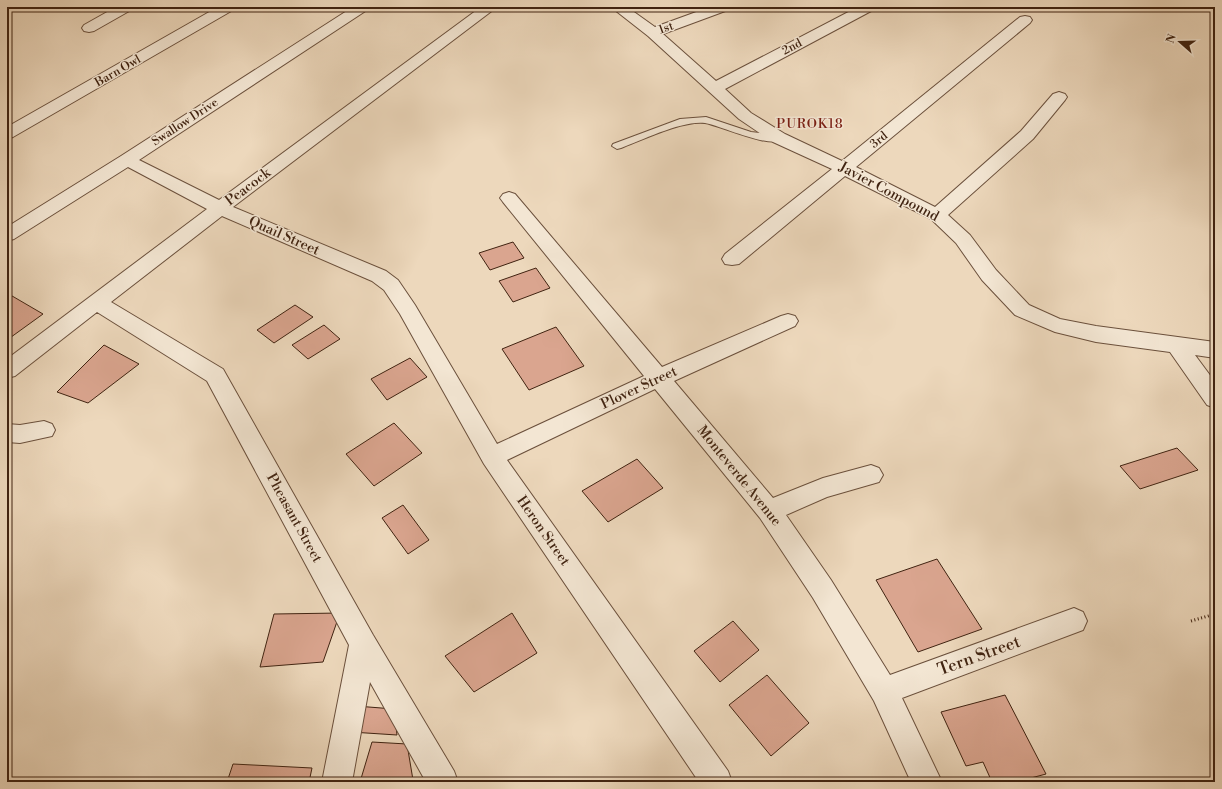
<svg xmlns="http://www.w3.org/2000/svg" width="1222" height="789" viewBox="0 0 1222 789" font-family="'Libre Bodoni',serif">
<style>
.building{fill:#daa58f;stroke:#402311}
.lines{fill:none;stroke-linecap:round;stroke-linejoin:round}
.service-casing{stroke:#6b503c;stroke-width:2}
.minor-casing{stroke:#6b503c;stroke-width:2}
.path{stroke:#402311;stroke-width:3;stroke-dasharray:1 2.5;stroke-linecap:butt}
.service{fill:#f3e6d3;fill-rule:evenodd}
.minor{fill:#f3e6d3;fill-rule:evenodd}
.labels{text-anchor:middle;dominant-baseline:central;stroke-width:3;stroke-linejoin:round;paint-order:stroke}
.far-street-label{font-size:12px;fill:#402311;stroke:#f3e6d3}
.far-neighbourhood-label{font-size:13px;letter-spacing:1px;fill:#7a1f14;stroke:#f3e6d3}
.street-label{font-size:14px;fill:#402311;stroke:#f3e6d3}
.near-street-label{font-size:17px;fill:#402311;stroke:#f3e6d3}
</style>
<rect width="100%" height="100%" fill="#edd8bc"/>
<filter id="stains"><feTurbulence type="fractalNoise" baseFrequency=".005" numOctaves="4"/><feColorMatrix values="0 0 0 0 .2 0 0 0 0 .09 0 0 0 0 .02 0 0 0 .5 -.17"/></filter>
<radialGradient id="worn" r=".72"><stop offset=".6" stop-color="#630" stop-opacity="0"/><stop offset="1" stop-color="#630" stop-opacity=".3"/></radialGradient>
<path class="building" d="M303 7H322L315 11Z
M513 242 524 258 490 270 479 253Z
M536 268 550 288 513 302 499 281Z
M7 293 43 314 7 340Z
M295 305 313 317 274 343 257 330Z
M324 325 340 339 308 359 292 345Z
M556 327 584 366 529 390 502 349Z
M104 345 139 364 88 403 57 392Z
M410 358 427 377 387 400 371 379Z
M394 423 422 453 374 486 346 454Z
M1177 448 1198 470 1140 489 1120 466Z
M637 459 663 488 608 522 582 491Z
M403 505 429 540 408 554 382 518Z
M937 559 982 629 918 652 876 580Z
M340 613 323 662 260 667 274 614Z
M512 613 537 653 474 692 445 656Z
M733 621 759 650 720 682 694 651Z
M767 675 809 723 771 756 729 705Z
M1005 695 1046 774 1016 782H992L983 762 966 766 941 712Z
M356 706 394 709 397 735 351 732Z
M372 742 407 744 413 780 393 782H360Z
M233 764 312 768 309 782H227Z"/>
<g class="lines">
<g class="service-casing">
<path id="service" d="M706 117 751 132 779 135 784 138C774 151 719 125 705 123 683 120 642 140 621 148L617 149 612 146 613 144 680 119Z"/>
</g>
<g class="minor-casing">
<path id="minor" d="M116 7H133L131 10 94 31 89 32 84 31 82 28 84 25Z
M218 7H235L233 10 13 137 7 139V127Z
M353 7H369L367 10 139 160 219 200 481 7H497L233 207 386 271 398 280 415 305 497 444 644 376 503 202 500 198 503 194 509 192 515 194 662 367 781 316 788 314 795 316 798 321 795 326 674 381 773 498 823 478 871 465 879 468 883 475 879 482 827 497 786 515 831 580 890 675 1074 608 1083 612 1087 621 1083 630 902 698 942 782H911L874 701 813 598 760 518 655 389 507 460 728 771 732 782H699L484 464 400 314 384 290 372 281 222 216 111 302 223 369 373 635 454 771 458 782H426L370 682 352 782H322L349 645 207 381 97 312 15 376 7 378V359L207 209 128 167 14 239 7 241V227L121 156Z
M611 7H627L655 27 710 7H730L728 10 663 34 716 81 858 7H875L873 10 725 89 751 113 785 134 842 161 1020 17 1025 16 1030 17 1032 20 1030 23 856 167 935 207 1021 131 1053 94 1059 92 1065 94 1067 97 1065 100 1033 139 948 215 970 235 996 270 1029 305 1060 319 1096 326 1215 342V358L1195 355 1215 382V408L1207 405 1170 352 1096 342 1055 332 1015 315 982 280 956 243 931 219 845 176 739 264 732 265 725 264 722 259 725 254 832 169 773 142 739 119 648 36Z
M44 421 52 424 55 430 52 436 20 443 7 442V424L20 425Z"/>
</g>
<path class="path" d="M1191 621 1215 614"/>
<use href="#service" class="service"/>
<use href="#minor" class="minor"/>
</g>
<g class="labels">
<g class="far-street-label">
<text transform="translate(666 28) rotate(-20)">1st</text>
<text transform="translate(792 47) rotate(-28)">2nd</text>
<text transform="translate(118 71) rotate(-30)">Barn Owl</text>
<text transform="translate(185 122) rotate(-33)">Swallow Drive</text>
<text transform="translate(879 140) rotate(-39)">3rd</text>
</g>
<g class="far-neighbourhood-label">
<text x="810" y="124">PUROK18</text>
</g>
<g class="street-label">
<text transform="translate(248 187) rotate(-37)">Peacock</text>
<text transform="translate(889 192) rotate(28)">Javier Compound</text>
<text transform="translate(284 236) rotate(24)">Quail Street</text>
<text transform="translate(639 388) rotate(-25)">Plover Street</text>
<text transform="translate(739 476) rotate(51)">Monteverde Avenue</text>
<text transform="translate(294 518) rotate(61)">Pheasant Street</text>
<text transform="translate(543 531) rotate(55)">Heron Street</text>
</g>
<g class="near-street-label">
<text transform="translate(979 656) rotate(-20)">Tern Street</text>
</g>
</g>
<rect width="1222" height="789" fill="none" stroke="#edd8bc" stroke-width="24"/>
<rect x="8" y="8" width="1206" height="773" fill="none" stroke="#402311" stroke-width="2"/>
<rect x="12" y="12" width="1198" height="765" fill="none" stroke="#402311"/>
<g transform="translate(1180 42) rotate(290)" stroke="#f3e6d3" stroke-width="3" paint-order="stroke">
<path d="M0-3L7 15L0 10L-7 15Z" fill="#402311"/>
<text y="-6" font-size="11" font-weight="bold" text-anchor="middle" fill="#402311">N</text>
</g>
<rect width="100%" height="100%" filter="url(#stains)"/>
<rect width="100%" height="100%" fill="url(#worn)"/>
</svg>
